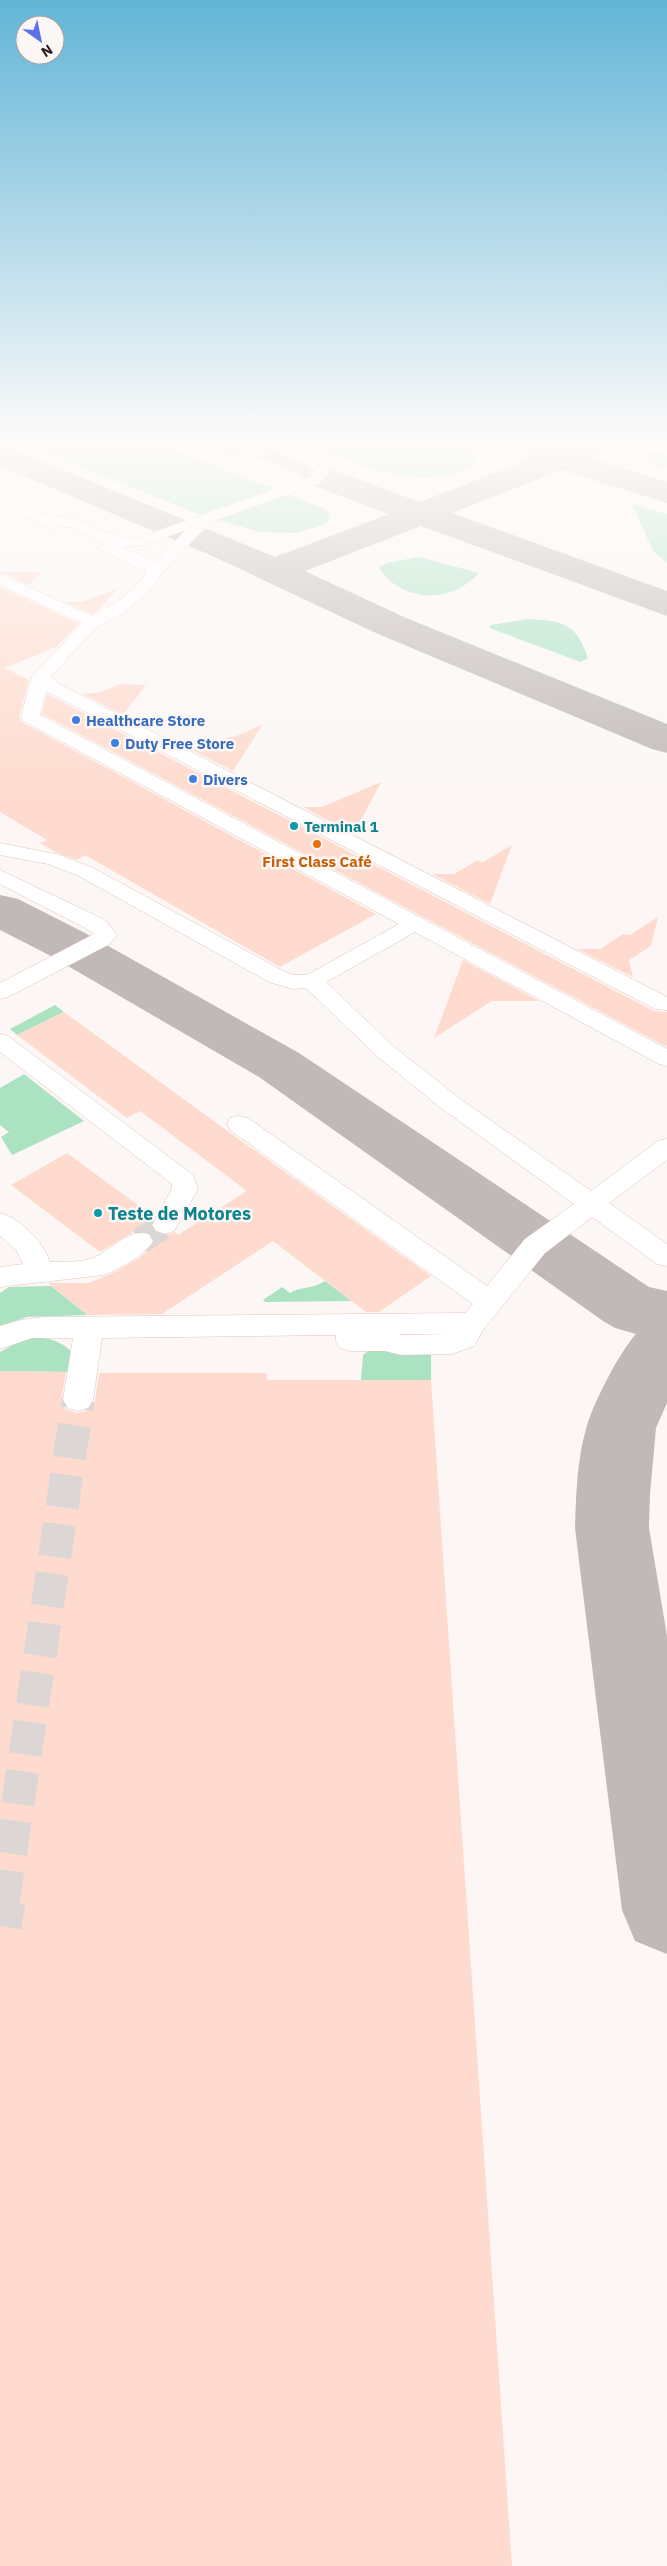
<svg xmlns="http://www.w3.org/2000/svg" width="667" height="2566" viewBox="0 0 667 2566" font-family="'IBM Plex Sans',sans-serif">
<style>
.green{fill:#abe2c2}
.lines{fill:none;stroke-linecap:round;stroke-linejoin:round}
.taxiway{fill:#c0b9b7;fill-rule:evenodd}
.building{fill:#fedbce}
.minor-tunnel-far2{stroke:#dcd6d4;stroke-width:26;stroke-dasharray:26 13;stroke-linecap:butt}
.minor-tunnel-far1{stroke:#dcd6d4;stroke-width:33;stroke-dasharray:33 17;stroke-linecap:butt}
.minor-tunnel{stroke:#dcd6d4;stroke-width:43;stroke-dasharray:43 21;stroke-linecap:butt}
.minor-casing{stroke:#e0c5bb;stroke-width:1}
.minor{fill:#fff;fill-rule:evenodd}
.shop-dot{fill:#3f7fe0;stroke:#fcf7f5;stroke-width:2}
.culture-dot{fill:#0f9aa8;stroke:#fcf7f5;stroke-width:2}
.food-dot{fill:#e8710a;stroke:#fcf7f5;stroke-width:2}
.labels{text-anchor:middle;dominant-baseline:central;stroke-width:5;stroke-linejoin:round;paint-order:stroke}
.far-shop-label{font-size:15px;font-weight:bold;fill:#366cbe;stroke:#fcf7f5;text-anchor:start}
.far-culture-label{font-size:15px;font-weight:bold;fill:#0d838f;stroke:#fcf7f5;text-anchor:start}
.far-food-label{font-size:15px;font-weight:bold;fill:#c56008;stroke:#fcf7f5}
.culture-label{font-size:18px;font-weight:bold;fill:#0d838f;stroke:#fcf7f5;text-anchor:start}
</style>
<rect width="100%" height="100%" fill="#fcf7f5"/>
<path class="green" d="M24 444H158L323 508 330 514 327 522 317 527 294 533 259 532 198 514Z
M305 444H459L472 450 476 456C475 466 467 469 458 472 407 490 352 460 305 444Z
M654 444H667V465L659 469 646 454 648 446Z
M632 504 667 514V563L653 551Z
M419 557 479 573C451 604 402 603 379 568L386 563Z
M528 619C564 621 576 623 588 658L581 662 489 628 491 625Z
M55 1005 64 1012 17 1035 10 1029Z
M24 1074 84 1121 12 1155 1 1137 9 1132 0 1125V1088Z
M325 1281 352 1301 265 1302 263 1300 282 1287 290 1293C301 1286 311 1290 325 1281Z
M51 1286 88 1315 27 1317 0 1326V1293L9 1287Z
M25 1338C43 1337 56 1338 70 1350L71 1372 0 1371V1352Z
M373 1347 431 1350V1380H361L363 1355Z"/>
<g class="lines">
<path class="taxiway" d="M0 444 275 557 389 514 220 451 215 444H261L420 502 530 459 525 452 530 445 548 444 560 448 570 444H615L610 451 592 458 667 482V503L562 470 452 513 667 591V616L421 526 305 571 404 617 667 724V753L652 749 376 633 210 555 0 466Z
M0 895 18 899 85 933 299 1053 649 1287 667 1291V1403L656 1428 650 1494 649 1528 667 1636V1954L635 1941 622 1910 575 1528C576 1496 577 1460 586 1429 592 1405 620 1351 636 1334L615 1328 603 1321 259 1077 49 955 0 930Z"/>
</g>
<path class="building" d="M0 572H42L29 585Z
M0 587 79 624 56 647 5 668 29 680 19 717 22 722 376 914 280 967 85 855 77 860 55 852 40 843 47 840 0 812Z
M118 588 98 611 92 614 65 602H83Z
M121 684 146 685 123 715 82 694 98 693Z
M47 694 654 1011 667 1012V1047L42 714Z
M263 724 233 771 186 747H204L228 737H234Z
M381 782 354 834 303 807H322Z
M512 845 490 904 432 874H454L476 861 483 862Z
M658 917 651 946 629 960 633 977 577 949H600L623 934 630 935Z
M463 960 539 1001H492L434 1038Z
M64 1012 229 1132 431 1276 379 1312H366L273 1241 162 1314 87 1315 48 1283H89L117 1271 139 1258 151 1248 155 1240 151 1233 133 1232 100 1252 11 1185 67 1153 154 1217 150 1226 155 1233 164 1236 175 1232 178 1235 247 1191 140 1111 127 1118 17 1035Z
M0 1371 66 1372 61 1401 67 1410 77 1413 89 1410 95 1401 99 1373H267V1380H431L512 2566H0Z"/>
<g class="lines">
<path class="minor-tunnel-far2" d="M140 1241 165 1225"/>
<path class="minor-tunnel-far1" d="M3 1903 78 1400"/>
<path class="minor-tunnel" d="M0 1926 4 1901"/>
<g class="minor-casing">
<path id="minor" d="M255 444H286C296 458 315 452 329 471L320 483 208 523 206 527 161 574 151 590 123 613 98 626 51 676 59 684 667 997V1010L655 1009 46 691 40 715 667 1049V1066L659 1064 415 932 326 982 393 1046 459 1098 591 1191 658 1141 667 1139V1160L609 1203 667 1244V1266L657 1264 592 1217 545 1253 483 1330 474 1346 452 1354 401 1355 385 1351H350L340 1348 336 1341V1335L102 1338 93 1400 88 1408 78 1411 68 1408 63 1400 73 1338H32L0 1349V1326L21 1320 43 1317 465 1313 473 1304 230 1130 227 1124 230 1118 239 1116 248 1118 487 1286 525 1239 574 1204 441 1108 377 1056 306 988 293 989 269 982 79 876 48 864 0 855V843L60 855 93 868 285 972 294 975H307L399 924 24 721 21 717 32 676 82 623 0 585V574L92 616C114 605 134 592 147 572L102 550 99 547 106 543 69 527 51 528 0 505V496L44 514 77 520 122 538H137L292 483 291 481 247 463 242 455ZM273 446C283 462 303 458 315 471L310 477 305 479 302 475 257 457 261 451ZM186 530 155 562 121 547 144 545ZM400 1334H449L401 1335Z
M636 444H657L667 447V455L638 447Z
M0 870 105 920 117 935 108 945 8 997 0 999V983L94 934 89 930 0 884Z
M0 1034 8 1036 193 1175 198 1189 174 1231 165 1234 156 1231 152 1225 172 1189V1184L0 1052Z
M0 1213C22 1219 42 1241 50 1262 62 1261 81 1263 93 1258 113 1250 127 1228 149 1234L153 1241C145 1256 119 1269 103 1275L0 1287V1267L23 1264 16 1250 0 1236Z"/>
</g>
<use href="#minor" class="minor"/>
</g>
<linearGradient id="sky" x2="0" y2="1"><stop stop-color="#62b5d7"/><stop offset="0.55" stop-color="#fefbfa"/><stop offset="1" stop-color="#fefbfa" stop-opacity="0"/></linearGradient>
<rect width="667" height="803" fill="url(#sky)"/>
<g class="shop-dot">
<circle cx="76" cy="720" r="5"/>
<circle cx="115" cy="743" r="5"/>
<circle cx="193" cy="779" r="5"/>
</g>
<g class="culture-dot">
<circle cx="294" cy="826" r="5"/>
<circle cx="98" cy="1213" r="5"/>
</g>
<circle class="food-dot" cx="317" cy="844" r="5"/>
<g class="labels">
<g class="far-shop-label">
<text x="86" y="720">Healthcare Store</text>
<text x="125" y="743">Duty Free Store</text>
<text x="203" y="779">Divers</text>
</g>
<g class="far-culture-label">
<text x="304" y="826">Terminal 1</text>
</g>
<g class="far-food-label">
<text x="317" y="861">First Class Café</text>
</g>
<g class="culture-label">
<text x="108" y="1213">Teste de Motores</text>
</g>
</g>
<g transform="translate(40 40) rotate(147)"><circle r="24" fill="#fcf7f5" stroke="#a69f9d"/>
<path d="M0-4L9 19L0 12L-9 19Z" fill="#5f71e9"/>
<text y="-8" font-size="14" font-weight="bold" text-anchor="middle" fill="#251b18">N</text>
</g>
</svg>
